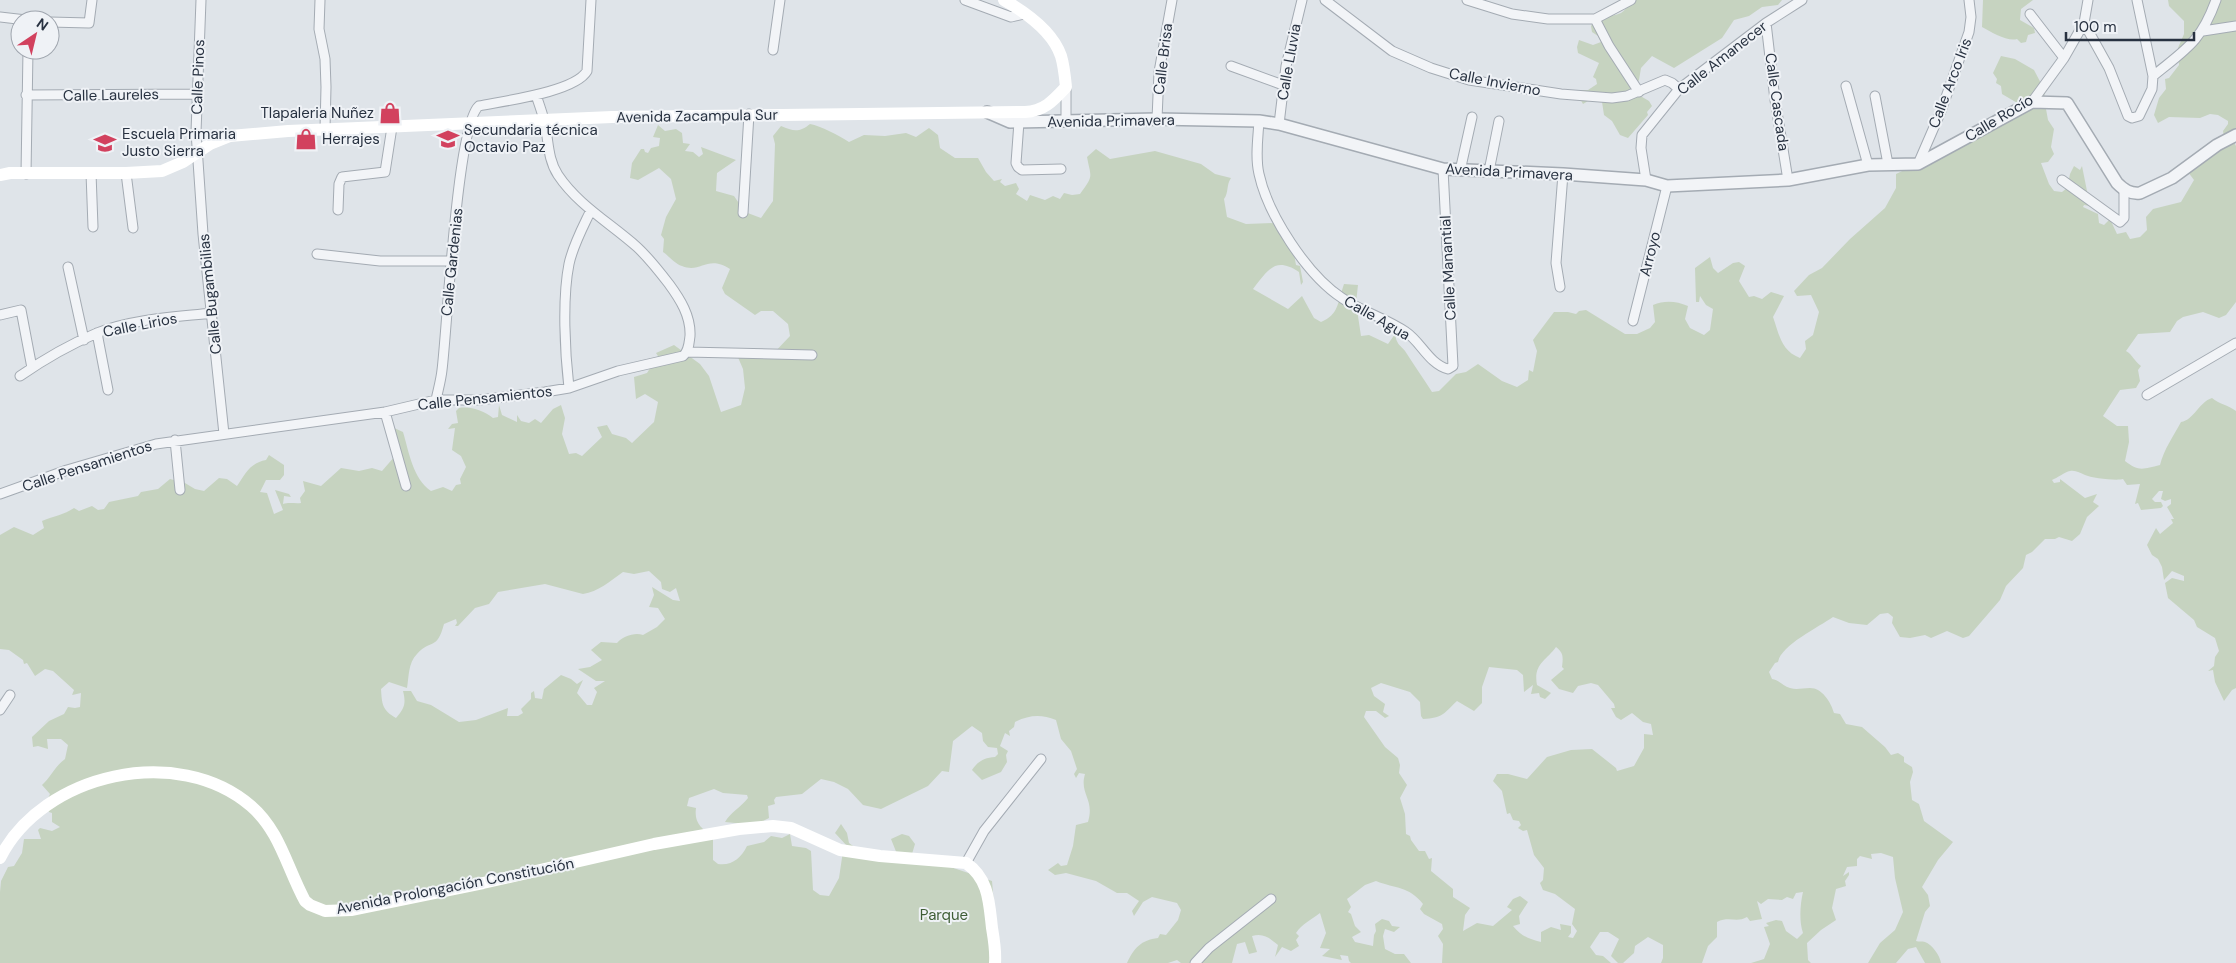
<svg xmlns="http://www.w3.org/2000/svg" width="2236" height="963" viewBox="0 0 2236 963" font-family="'DM Sans',sans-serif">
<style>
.green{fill:#c6d3c0;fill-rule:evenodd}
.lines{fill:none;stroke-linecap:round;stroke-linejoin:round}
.minor-casing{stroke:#a4abb3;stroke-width:11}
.tertiary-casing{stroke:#a4abb3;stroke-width:14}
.minor{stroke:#f2f4f7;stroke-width:9}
.tertiary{stroke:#f2f4f7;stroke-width:11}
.secondary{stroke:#fff;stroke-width:12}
.labels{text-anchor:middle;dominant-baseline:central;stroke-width:4;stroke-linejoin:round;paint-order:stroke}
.street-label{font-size:15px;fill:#283241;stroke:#eff2f6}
.poi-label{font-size:15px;fill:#283241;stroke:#eff2f6;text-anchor:start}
.park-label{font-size:15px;fill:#3e5d35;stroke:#eff2f6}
</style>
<rect width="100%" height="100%" fill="#dfe4e9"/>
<path class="green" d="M1629 0H1782L1778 5 1762 7 1749 16 1734 20 1722 38 1674 68 1652 56 1641 68 1639 80 1636 85 1637 94 1649 101 1652 106 1647 112 1648 115 1628 138 1620 135 1612 121 1604 115 1602 102 1593 98 1583 104 1579 97 1580 90H1588L1597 84 1596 79 1593 77 1599 63 1578 53 1577 47 1579 40 1593 45 1601 42 1598 36 1592 32 1591 26C1599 15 1610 18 1621 13 1624 11 1627 7 1630 4Z
M1983 0H2033L2021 9 2020 20 2034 28 2035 33 2028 35 2026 42 2021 43 2017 39C2008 42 1991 32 1982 27Z
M2168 0H2236V133L2224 137 2223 131 2228 124V121L2218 115 2210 114 2200 118 2169 117 2158 123 2154 115 2159 98 2166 89 2165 79 2169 78 2179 65 2178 48 2184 34V21L2169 6Z
M2001 56 2015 59 2034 70 2045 91 2044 98 2048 120 2054 129 2051 147 2054 154 2048 162 2041 163 2049 184 2054 191 2062 192 2067 188 2070 174 2074 166 2080 170 2082 166 2090 206 2084 205 2083 207 2098 214 2099 223 2104 225 2110 219 2117 234 2126 232 2130 239 2140 237 2147 230 2146 217 2153 209 2181 202 2194 180 2188 172 2232 138 2236 146V302L2226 315 2219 318 2203 312 2183 317 2177 321 2170 332 2138 334 2126 351C2133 355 2134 361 2141 366L2138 370 2140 381 2136 388 2120 390 2103 416 2117 426H2128L2129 442 2125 461C2139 472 2143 469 2160 465 2164 449 2173 437 2181 422 2194 420 2199 402 2212 398 2219 404 2228 405 2236 411V688L2232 690 2224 701 2215 682 2213 670 2208 671 2214 666 2215 657 2219 651 2215 638 2197 627 2194 620 2168 598 2165 583 2172 578 2184 581V576L2172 571 2164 580 2162 567 2158 559 2152 555 2147 545 2156 528 2160 534 2173 523 2171 519H2174L2167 507 2171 504V499L2165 501 2161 499 2163 491H2159L2152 499 2155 502H2161L2163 506 2161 508 2141 510 2138 503 2135 504 2140 484 2127 485 2123 479C2117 481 2091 478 2085 475 2080 473 2076 470 2070 471 2065 472 2057 478 2052 480L2054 483 2060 482V479L2085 498 2097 494 2093 502 2099 506 2087 517 2080 534 2072 541 2059 537 2055 539H2045L2032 552 2026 555 2023 568 2006 586 2000 600 1969 636 1963 638 1947 631 1931 638 1925 635 1910 638 1900 637 1892 623 1893 617 1888 613 1880 614 1867 625 1849 623 1833 617C1819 627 1781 645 1778 662L1775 663 1769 672 1772 679C1779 680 1783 686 1790 688 1797 690 1802 688 1810 688 1822 688 1831 702 1834 713L1840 714 1846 724 1862 727 1885 747 1891 755 1898 753 1904 757V762L1912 767 1913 772 1910 782 1912 800 1919 804 1924 821 1953 842 1938 860 1922 887 1928 895 1930 906 1925 912 1916 941C1919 942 1922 941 1925 942 1932 944 1940 956 1941 963H1925L1916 947 1908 949 1896 963H1868L1880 943 1895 930 1903 912 1895 878 1893 857 1881 853 1871 854 1872 859 1860 856 1857 859V866L1847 867 1843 876 1849 872V875L1845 881 1846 886 1836 889 1832 908 1836 920 1821 930 1807 943 1808 960 1811 963H1751L1764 959 1770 944 1764 927 1769 926 1766 923 1776 920 1782 921 1786 931 1797 939 1803 933C1799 921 1800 905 1803 892L1796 893 1793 899 1787 897 1782 900 1768 899 1761 904 1757 901 1762 919 1750 921 1747 917C1737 923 1729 916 1717 922V937L1708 946 1702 963H1661L1663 958V945L1648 937 1635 946 1634 953 1623 963H1618L1611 956 1619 939 1608 932H1600L1590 947 1596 955 1603 956 1611 963H1442L1443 944 1438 936 1443 929 1442 924 1424 914 1420 909 1423 904C1409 886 1396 889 1376 881L1365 885 1347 899 1351 907 1348 912 1351 914 1355 926 1361 932 1352 937 1355 942 1373 946 1374 935 1376 931 1375 924 1382 919 1389 921 1392 926 1400 927 1394 932 1385 929 1383 936 1385 949 1395 954H1404L1411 963H1351L1349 961 1348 956 1340 955 1342 960 1322 956 1330 949 1320 948 1326 933 1320 913C1311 920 1302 924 1296 933L1299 936 1296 940 1299 946 1291 951 1282 947 1275 957 1278 945C1269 938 1264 933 1252 936L1257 952 1249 954 1245 942 1237 944 1232 963H1181L1177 960 1168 963H1127C1134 948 1141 940 1158 938L1160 934 1166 935 1178 920 1181 910 1177 903 1152 897 1143 902 1134 916 1132 911 1139 901 1127 893H1117L1096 881 1066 873 1055 875 1048 870 1058 863 1061 866 1067 865 1073 846 1076 825 1088 822C1095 799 1079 794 1085 774L1079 773 1076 778 1074 774 1077 769 1071 751 1061 739 1056 720C1041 714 1029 715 1015 722L1014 727 1009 731 1010 736 1005 733 1000 746 1008 751 1006 755 1007 762 1001 772 982 780 972 770C978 761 984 758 995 757L998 754 997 748 988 747 983 741 982 733 972 726 953 741 949 772 942 771 928 786 881 809 863 805 848 789 834 782 821 779 802 794 776 797 774 800 775 804 768 806 769 818 755 825 725 822C730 813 741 807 748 798L747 795 723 793 714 789 689 798 687 806 696 808C694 823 701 828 713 837V860L718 864C732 866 741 858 747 846L764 842 771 836 782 838 790 834 792 846 806 848 811 851 813 890 820 895 829 896 839 878 843 851 847 846 835 833 841 824 847 833 849 843 864 854H897L891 839 902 834 909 836 915 844 912 854 992 881 999 963H0V892L1 881 8 867 14 866 22 853 24 839H41L38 830 40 828 52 831 60 827 52 822V813L49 812 46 803 50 794 42 785C51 777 55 766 65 759L68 745 61 739H47L48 749 38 746 33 747 32 737 49 721 64 714 68 707 75 708 80 707 81 693 72 695 74 690 53 671 45 669 35 676 27 663 24 664 23 660 9 650 0 649V535L14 527 33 535 44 528 42 521C54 516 64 515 74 508L79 511 92 506 98 510 104 509 109 502 138 496 141 492 158 489 170 479 185 483 195 489 204 491 219 478 227 479 237 486C246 473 250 463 266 460L269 455 284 465V475L280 480H266L260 492 267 493 274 514 283 510 275 490 289 494 291 497 284 496 283 504C289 502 296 504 301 503L300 498 305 491 303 481 321 486 341 468 359 471 372 468 382 471 395 456 392 427 403 432C409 452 413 479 431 491L443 487 452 491 456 485 461 484 460 479 466 467 461 456 452 450 455 428 448 429 452 424 458 423 456 411 459 408C471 406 484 411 493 418L498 417 499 405 502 415 517 422V415L521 421 529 423 535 419 541 423 553 409 561 405 565 418 562 434 569 454 576 453 582 456 602 437 597 427 607 425 612 434 626 438 632 443 654 422 658 402 645 394 636 399 634 377 647 373 658 356 656 353 674 345 700 364 709 376 721 412 741 405 745 388 743 369 737 355 741 350 759 359 771 356 790 336 788 324 773 311H761L755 315 725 294 722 288 730 269C707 254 701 274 682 266 675 264 669 256 663 252L664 239 661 235 666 217 676 199 671 179 659 168 638 180 630 178 632 163 641 149H644L645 152 648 153 651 148 659 146 660 138 653 137 658 125 665 131 676 129 682 133 683 143 690 144 685 151 693 152 699 157 703 154 701 147 736 160 717 173 716 191 734 196 745 212 761 218 773 201 775 144 773 136 781 126C793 131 799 133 810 124 821 126 838 135 849 142L864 135 885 136 906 133 916 137 929 128 938 135 940 148 955 158H978L986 172 994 181 1002 179 1000 182 1005 186 1016 183 1019 189 1016 194 1027 201 1030 195 1045 200 1053 196 1060 199 1064 193 1072 195 1080 194C1094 175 1091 178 1087 157L1096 149 1110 159 1155 151 1201 164 1215 174 1231 178C1226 185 1229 192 1224 199L1227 217 1246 224 1275 223 1292 243 1296 265 1300 266 1303 282 1301 285 1299 272C1275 256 1268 270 1253 289L1288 309 1302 296 1314 318 1321 322C1339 315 1338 301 1344 284L1358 285 1356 303 1361 336 1369 335 1388 344 1395 334C1397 347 1402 345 1407 354 1415 367 1424 379 1432 392L1439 391 1456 374 1466 372 1478 364 1502 381 1517 387 1528 380 1529 370 1533 372 1537 351 1533 340 1554 312H1568L1576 314 1579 311 1586 310 1625 334H1637L1650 328 1655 322 1653 305C1665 300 1676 301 1688 306L1685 319 1690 328 1704 335 1710 330 1713 309 1706 305 1700 296 1699 302H1696L1695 268 1710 257 1713 268 1718 273 1733 263 1739 262 1745 266 1739 281 1749 297 1754 296 1762 299 1771 292 1784 296 1773 317C1779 334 1781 351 1800 358L1806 349 1805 341 1813 335 1819 312 1811 295 1797 296 1794 291 1809 275 1822 268 1850 239 1885 208 1896 188V174L1993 127 1996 129 2003 124 2019 104 2002 94 2001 86 1996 83 1997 79 1993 73ZM649 571 661 582 662 589 670 592 676 588 680 601 673 600 652 587 654 595 649 607 658 608 665 619 657 627 643 635C635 632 623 636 617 643L601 642 591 650 602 660 590 667 578 669 596 681H605L594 688 597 692 592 705H587L577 693 583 680 577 684 571 679 561 675 544 689 542 699 535 698 534 691 531 693V699L521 709 523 713 518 716H507L508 708 476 720 459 722 431 705 417 701 411 691H403C406 703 405 708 396 718 382 710 382 704 381 689L389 682 407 688C409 677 408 663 417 654 430 639 437 651 444 624L456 619 457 623 455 626H458L475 608 489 604 498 592 545 584 583 594C598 592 610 581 623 572L634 574ZM1556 647C1564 653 1563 658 1562 667L1564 669 1551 680 1559 689 1573 693 1578 686 1591 683 1598 685 1614 704 1615 708H1611L1616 717 1621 720 1632 713 1643 722 1651 724 1653 735 1644 734V748L1634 766 1617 771 1616 768 1592 749 1571 750 1547 757 1527 779 1508 774H1497L1493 781 1502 791 1507 814 1510 813 1513 820 1519 821 1521 825 1518 828 1523 831 1527 830 1534 855 1544 868 1543 880 1540 883 1543 890 1555 894 1575 909 1572 924 1577 931 1573 938 1568 937 1571 933V926L1560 924 1561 930 1551 927 1541 932V942C1529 939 1521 936 1513 926L1520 924 1519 916 1528 902 1520 896 1513 899 1507 907 1512 910 1493 926 1477 923 1463 931 1465 915 1470 908 1453 897V889L1431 871 1432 858 1429 859 1425 851H1419L1411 840 1410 836 1406 834 1405 814 1400 798 1407 785 1399 773 1400 765 1398 758 1385 747 1364 717 1366 711H1376L1385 718 1389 716 1383 712 1385 704 1374 696 1371 688 1381 683 1410 692 1420 702 1421 716 1423 719C1443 718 1443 714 1457 701L1474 711 1482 703V687L1489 667 1517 670 1523 675 1524 692 1533 685 1531 694 1539 693 1540 697 1545 699 1551 693 1537 685C1533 664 1546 661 1556 647Z"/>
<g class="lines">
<g class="minor-casing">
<path id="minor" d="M201 0 196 132 203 234 224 434
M320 0 319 29 325 59 326 87 325 129
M965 0 1011 17 1024 14
M1325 0 1392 51 1431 68 1469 80 1561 94 1612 98 1627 96 1665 80 1672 83 1679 89
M1467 0 1512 14 1548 19H1595L1631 0
M2030 14 2064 58
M0 17 26 20
M1595 19 1609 46 1639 92
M50 22 89 23 92 0
M1766 23 1775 100 1788 180
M2084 23 2109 68 2128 116 2132 118 2139 116 2152 89 2153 76 2137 0
M2203 31 2236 26
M773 50 780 0
M1231 66 1283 85
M2153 76C2186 49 2201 42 2216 0
M1846 86 1868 165
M1066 87V122
M26 95 197 94
M1875 96 1888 164
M2032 102 2064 58 2084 23 2088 0
M1157 119 1159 72 1172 0
M1259 121C1258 138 1255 157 1259 174 1268 215 1307 275 1342 298 1362 312 1386 318 1406 332 1421 342 1429 364 1448 369L1453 366 1443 169
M1019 122 1016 163 1018 167 1022 170 1061 169
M1279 124 1286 66 1302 0
M1918 164 1941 111 1969 32 1971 17 1969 0
M1460 171 1472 117
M1489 171 1499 121
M91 173 93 227
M126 173 133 228
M26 174 28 50
M1646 180 1641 148 1642 135 1679 89 1766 23 1802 0
M2062 180 2120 222 2124 218V190
M338 210 339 184 342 177 385 172 392 127
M743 213 749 114
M317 254 380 261H451
M68 267 84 340
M1560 287 1556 263 1563 174
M0 315 21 310 32 368
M1633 321 1667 186
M97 333 108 390
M687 352 812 355
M20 376C43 360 71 344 97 333 131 319 176 317 212 313
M569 388C565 353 562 299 569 264 573 245 583 227 591 210
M2147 395 2236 343
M436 400C438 390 441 380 442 370 447 332 457 122 479 106 503 101 575 92 587 71L591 0
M385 412 406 486
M175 440 180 490
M0 494 67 470 156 444 385 412 436 400H479L545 392 569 388 618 371 683 356C689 351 689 343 690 336 691 316 680 299 669 284 659 271 649 258 637 247 610 223 578 205 558 175 547 158 549 140 544 120 542 112 539 104 536 95
M0 710 10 695
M966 863 984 831 1041 759
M1195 963 1209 948 1271 899"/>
</g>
<g class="tertiary-casing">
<path id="tertiary" d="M987 112 1010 122 1157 119 1259 121 1279 124 1443 169 1563 174 1646 180 1667 186 1788 180 1868 165 1918 164 2032 102 2067 103 2117 183C2124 190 2130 194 2140 193L2172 178 2217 145 2236 135"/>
</g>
<use href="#minor" class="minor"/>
<use href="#tertiary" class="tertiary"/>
<path class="secondary" d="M0 175 10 173H126L162 171 183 162 210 144 230 136 288 131 612 117 1025 112C1044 111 1053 101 1066 87 1065 77 1064 66 1061 56 1053 32 1025 12 1004 0
M0 858C43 773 178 743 251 806 280 831 287 868 305 901L310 905 325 911 351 910 483 883 654 844 739 829 773 826 791 828 840 850 880 856 966 863C989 879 989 902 992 928 994 940 996 951 995 963"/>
</g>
<defs>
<g id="shop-bare" transform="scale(1.725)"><path d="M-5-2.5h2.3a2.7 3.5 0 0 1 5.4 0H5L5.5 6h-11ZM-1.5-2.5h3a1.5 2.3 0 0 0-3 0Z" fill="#d2415e" stroke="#eff2f6" stroke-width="2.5" paint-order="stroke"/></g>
<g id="school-bare" transform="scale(1.725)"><path d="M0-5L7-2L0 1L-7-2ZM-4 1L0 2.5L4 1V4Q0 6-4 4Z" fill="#d2415e" stroke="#eff2f6" stroke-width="2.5" paint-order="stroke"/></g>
</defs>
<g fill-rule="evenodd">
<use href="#shop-bare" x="390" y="113"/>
<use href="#shop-bare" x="306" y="139"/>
<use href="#school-bare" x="448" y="139"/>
<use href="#school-bare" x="105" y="143"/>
</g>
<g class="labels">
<g class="street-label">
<text transform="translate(1722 58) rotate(-38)">Calle Amanecer</text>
<text transform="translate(1163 59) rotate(-83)">Calle Brisa</text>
<text transform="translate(1289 62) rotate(-80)">Calle Lluvia</text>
<text transform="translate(198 77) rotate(-88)">Calle Pinos</text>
<text transform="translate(1495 82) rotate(11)">Calle Invierno</text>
<text transform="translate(1950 83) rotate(-69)">Calle Arco Iris</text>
<text transform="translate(111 95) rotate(-1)">Calle Laureles</text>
<text transform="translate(1777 102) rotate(82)">Calle Cascada</text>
<text transform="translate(697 116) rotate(-1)">Avenida Zacampula Sur</text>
<text transform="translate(1999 118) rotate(-31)">Calle Rocío</text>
<text transform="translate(1111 121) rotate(-1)">Avenida Primavera</text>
<text transform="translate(1509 172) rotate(3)">Avenida Primavera</text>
<text transform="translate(1650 254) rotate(-76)">Arroyo</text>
<text transform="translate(452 262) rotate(-84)">Calle Gardenias</text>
<text transform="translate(1448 268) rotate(-93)">Calle Manantial</text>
<text transform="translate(210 294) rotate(-96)">Calle Bugambilias</text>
<text transform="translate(1377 318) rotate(30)">Calle Agua</text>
<text transform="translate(140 325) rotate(-11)">Calle Lirios</text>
<text transform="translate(485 398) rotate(-6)">Calle Pensamientos</text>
<text transform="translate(87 466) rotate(-18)">Calle Pensamientos</text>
<text transform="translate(455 886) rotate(-11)">Avenida Prolongación Constitución</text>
</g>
<g class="poi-label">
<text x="374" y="113" text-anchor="end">Tlapaleria Nuñez</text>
<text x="464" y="130">Secundaria técnica<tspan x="464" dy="17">Octavio Paz</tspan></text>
<text x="122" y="134">Escuela Primaria<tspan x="122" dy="17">Justo Sierra</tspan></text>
<text x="322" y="139">Herrajes</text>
</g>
<g class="park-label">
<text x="944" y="915">Parque</text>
</g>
</g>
<g transform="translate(35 35) rotate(35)"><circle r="24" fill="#eff2f6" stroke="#9fa5ae"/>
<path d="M0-4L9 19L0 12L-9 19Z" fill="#d2415e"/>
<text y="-8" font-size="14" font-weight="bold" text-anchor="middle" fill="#283241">N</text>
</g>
<path d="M2066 32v8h128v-8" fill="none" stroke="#283241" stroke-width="2.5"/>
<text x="2074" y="32" font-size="15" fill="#283241" stroke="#eff2f6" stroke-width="4" paint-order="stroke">100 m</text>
</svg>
